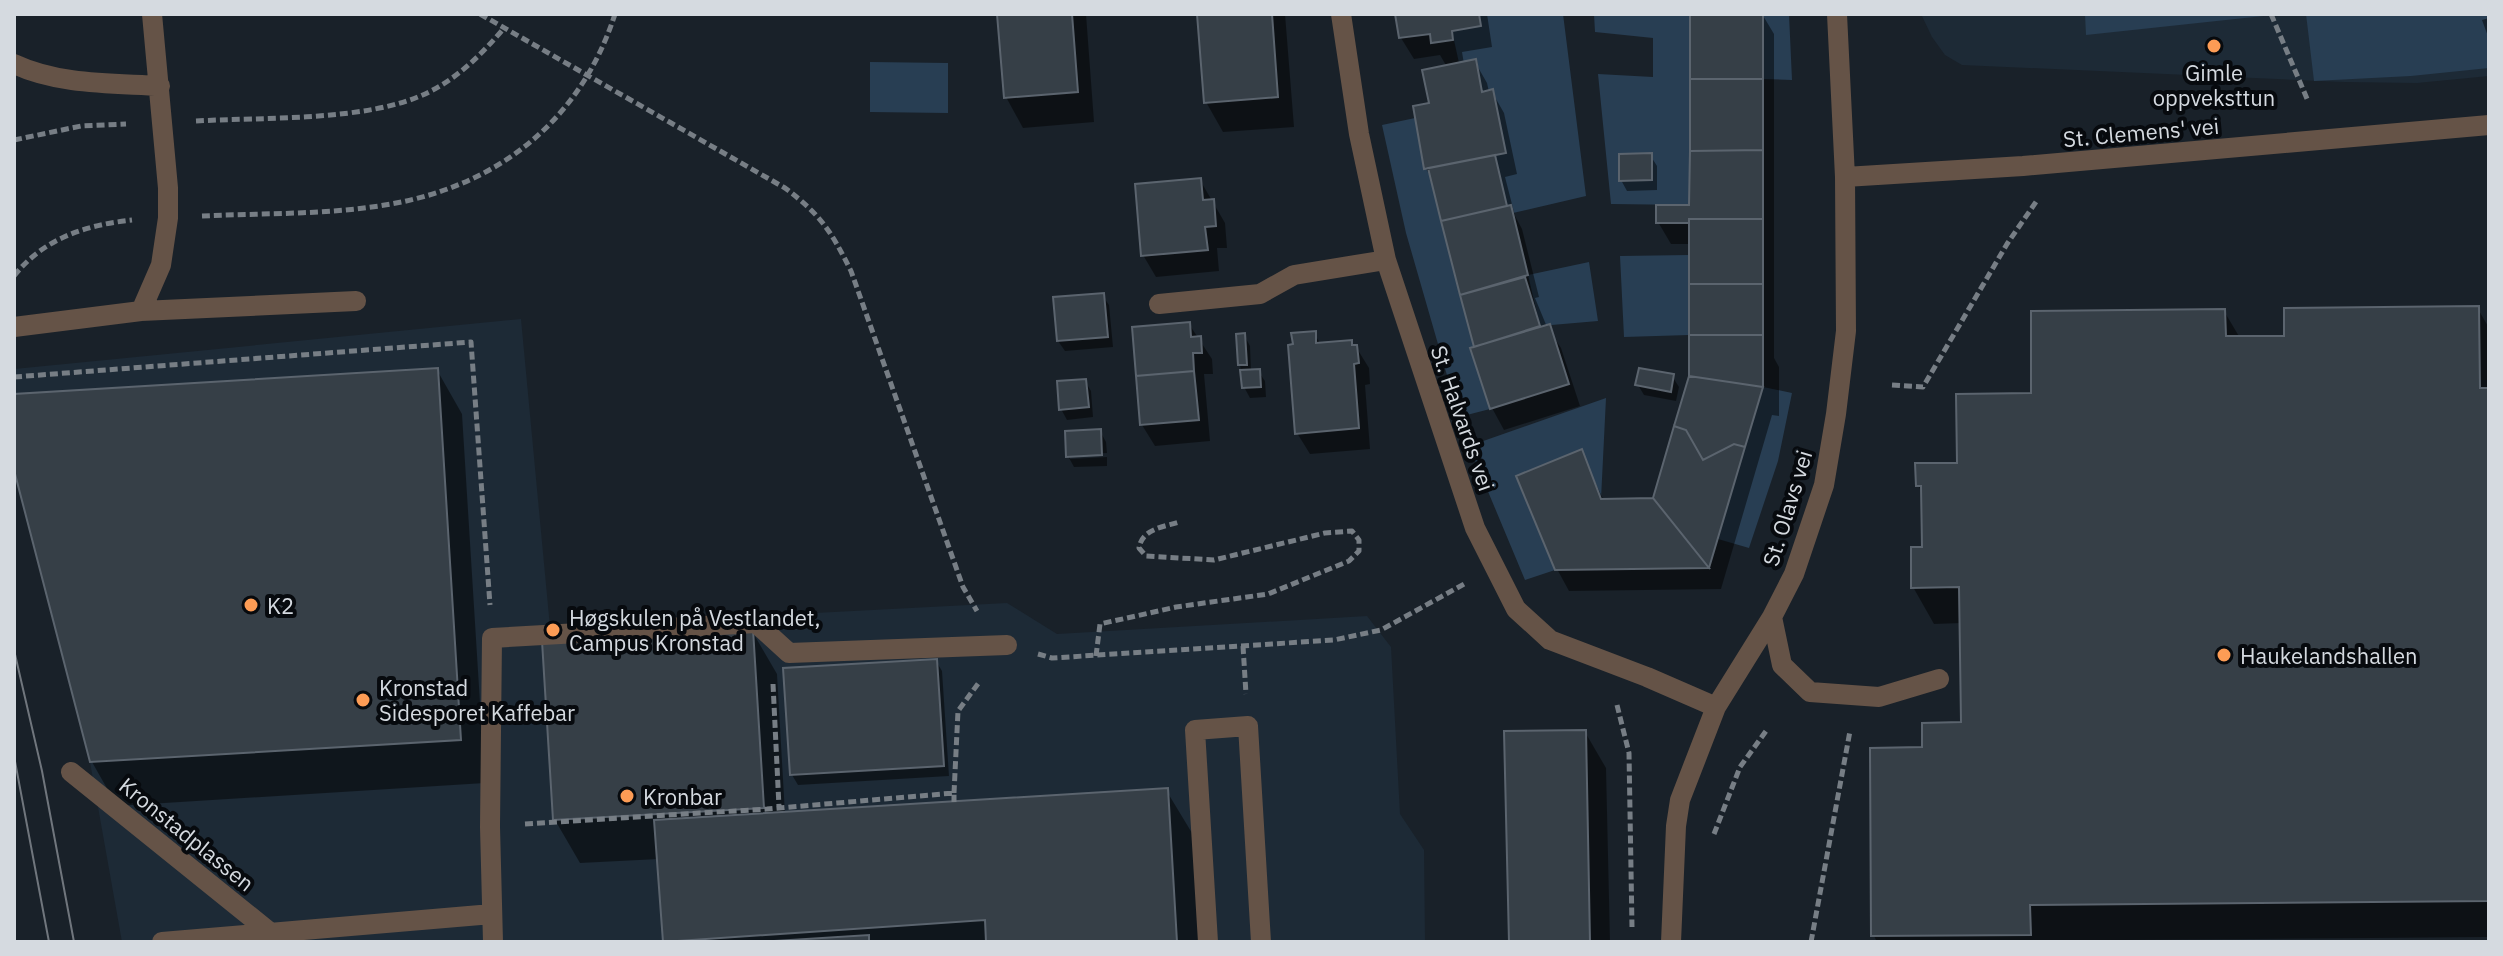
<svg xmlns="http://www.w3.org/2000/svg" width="2503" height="956" viewBox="0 0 2503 956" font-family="'IBM Plex Sans',sans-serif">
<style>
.built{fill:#1d2a36}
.green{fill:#283e53}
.shadow{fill:#0007}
.building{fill:#363f47;stroke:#5b646e;stroke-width:2}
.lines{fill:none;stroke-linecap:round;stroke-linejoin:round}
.path{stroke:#777e85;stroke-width:5;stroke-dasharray:8 4;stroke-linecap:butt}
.minor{stroke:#655347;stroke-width:20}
.tram{stroke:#70767d;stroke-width:2}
.poi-dot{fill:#fd9c55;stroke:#070a0e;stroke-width:3}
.labels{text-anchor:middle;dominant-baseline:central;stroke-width:8;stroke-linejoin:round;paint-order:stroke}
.poi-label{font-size:22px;fill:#d5dae0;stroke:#070a0e;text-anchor:start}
.street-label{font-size:22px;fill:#d5dae0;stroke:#070a0e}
</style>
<rect width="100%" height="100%" fill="#192129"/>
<path class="built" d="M1921 14H2489V76L2417 83 2344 82 1962 65 1945 55 1932 37Z
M521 319 550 627 1007 603 1057 634 1367 616 1391 647 1400 814 1424 850 1425 942H122L90 762 14 470V369Z"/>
<path class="green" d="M1479 14H1563L1586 196 1513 213 1511 205 1507 206 1495 155 1506 152 1493 90 1482 92 1477 60 1459 63 1452 31 1481 26Z
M1594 14H1690L1689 205 1611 204 1598 74 1653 77V38L1595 32Z
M1763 14H1789L1792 80 1763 79Z
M2085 14H2282L2086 35Z
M2306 14H2489V68L2411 76 2314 81Z
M870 62 948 63V113L870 112Z
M1415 118 1424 169 1428 168 1474 346 1470 348 1490 409 1459 417 1406 233 1382 125Z
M1689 255V335L1624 337 1620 256Z
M1589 262 1598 321 1540 326 1528 275Z
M1763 387 1792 393 1778 461 1749 548 1718 539Z
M1606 398 1601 499 1581 450 1516 476 1555 570 1525 580 1469 446Z"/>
<path class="shadow" d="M999 14H1086L1094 122 1023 128 1006 97Z
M1199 14H1285L1294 127 1223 132 1206 102Z
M1397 14H1487L1492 47 1462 52 1464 64 1475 62 1487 83 1489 92H1492L1504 113 1517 174 1505 177 1515 216 1522 229 1539 297 1535 298 1547 327 1561 348 1580 406 1504 430 1492 408 1473 349 1477 348 1434 182 1426 169 1415 108 1431 105 1447 67 1440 55 1414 59 1401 38Z
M1692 14H1762L1774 34V358L1779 367V416L1772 415 1721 589 1569 591 1557 569 1581 452 1604 501 1654 500 1691 376V244H1671L1658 222 1691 207Z
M2489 18V39L2482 20Z
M1650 155 1657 166V190L1627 191 1621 180Z
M1200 180 1225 223 1227 248H1217L1219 271 1156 277 1143 255Z
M1102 295 1109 305 1113 347 1065 351 1058 341Z
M2478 309 2489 328V937L1877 942 1874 936 1924 749 1963 724 1962 623 1934 624 1913 587 1924 549 1923 495 1918 485 1959 464 2033 395 2224 311 2240 338H2286Z
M1189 324 1212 359 1213 374H1204L1210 441 1155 446 1142 425Z
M1314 333 1321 345 1356 347 1369 368 1370 384 1365 385 1370 449 1310 454 1297 433Z
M1244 335 1250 346 1251 371H1258L1265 381 1266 397 1250 398 1244 387 1240 365Z
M437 370 462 414 485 783 117 806 92 762 14 463V396Z
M1672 376 1679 387 1676 401 1644 395 1638 385Z
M1085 381 1091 391 1093 417 1067 420 1061 409Z
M1100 431 1106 442 1107 453 1070 455V459L1107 457V466L1074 467 1068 456Z
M752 631 777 674 785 814 1166 790 1192 833 1199 942H665L659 859 580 863 555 820Z
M936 661 942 671 949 776 798 785 792 775Z
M1585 732 1606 768 1610 942H1511Z"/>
<path class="building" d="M997 14H1072L1078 92 1004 98Z
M1197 14H1272L1278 97 1204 103Z
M1395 14H1479L1481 26 1452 31 1453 40 1431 43 1430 34 1399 38Z
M1690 14H1763V79H1690Z
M1476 59 1482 92 1493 89 1506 153 1424 169 1413 106 1429 103 1422 70Z
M1690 79H1763V150L1690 151Z
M1763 150V219H1689V223H1656V205H1689L1690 151Z
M1652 153V180L1619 181V154Z
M1495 155 1507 206 1441 221 1428 168Z
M1201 178 1203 200 1214 199 1216 226 1205 227 1208 250 1141 256 1135 184Z
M1511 205 1528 275 1460 295 1441 221Z
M1689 219H1763V284H1689Z
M1525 277 1540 326 1474 347 1460 295Z
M1689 284H1763V335H1689Z
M1104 293 1108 337 1057 341 1053 297Z
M2479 306 2480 388H2489V901L2030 905 2031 935 1871 936 1870 748 1922 747V723L1961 722 1959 587 1911 588V547H1922L1921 486H1916L1915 463H1957L1956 394 2031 393V311L2225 309 2226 336H2284V308Z
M1190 322 1191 337 1201 336 1202 353H1193L1194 371 1136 376 1132 327Z
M1550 324 1569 384 1490 409 1470 348Z
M1316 331V343L1352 340V345H1357L1359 363 1354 364 1359 428 1295 434 1288 345 1293 344 1291 333Z
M1245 333 1247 365H1238L1236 334Z
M1689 335H1763V387L1689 376Z
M438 368 461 740 90 762 14 470V394Z
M1639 368 1674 374 1671 392 1635 385Z
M1260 369 1261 387 1242 388 1240 370Z
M1194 371 1199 420 1140 425 1136 376Z
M1689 376 1763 387 1745 447 1734 444 1703 460 1686 430 1674 426Z
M1086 379 1089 407 1059 410 1057 381Z
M1674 426 1686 430 1703 460 1734 444 1745 447 1709 568 1653 498Z
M1101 429 1102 455 1066 457 1065 431Z
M1582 449 1601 499 1653 498 1709 568 1555 570 1516 476Z
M753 629 764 808 553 820 542 641Z
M937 659 944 766 790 775 783 668Z
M1586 730 1590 942H1509L1504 731Z
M1168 788 1177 942H986L985 920 663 942 654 820Z
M869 935V942H759Z"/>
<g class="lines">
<path class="path" d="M480 14 785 188C821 215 831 231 851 271L963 587 977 611
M2271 14 2308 101
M196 121C263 117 369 122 429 92 459 77 482 54 504 28
M14 140 81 126 126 124
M202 216C264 213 329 215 391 204 499 185 581 120 615 14
M14 276C44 238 86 225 132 220
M14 377 471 342 490 605
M1892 385 1923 387 2007 244 2038 199
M1243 646 1246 694
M1038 654 1052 658 1334 640 1381 630 1466 583
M1096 656 1100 624 1176 607 1268 594 1349 561 1359 551V540L1352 531 1325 533 1214 560 1146 556 1139 548C1142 529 1163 527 1179 522
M773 684 779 807
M1617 705 1629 753 1632 927
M954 793 958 711 980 681
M525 824 767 809 954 793V802
M1714 834 1740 767 1766 731
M1811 942 1850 731"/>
<path class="minor" d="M1341 14 1359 134 1386 260 1475 528 1516 609 1550 640 1647 677 1716 707
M14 64C59 85 111 83 160 86
M1845 177 2023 166 2489 125
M1159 304 1260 294 1294 275 1386 260
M141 311 161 265 168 218V188L152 14
M14 327 141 311 356 301
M1772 617 1782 665 1810 692 1879 697 1939 679
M71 772 277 938
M162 942 492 914
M493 942 490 827 492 638 756 623 789 653 1007 645
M1208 942 1195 730 1248 726 1261 942
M1671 942 1676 826 1680 800 1716 707 1772 617 1794 574 1824 485 1836 414 1846 331 1845 177 1837 14"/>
<path class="tram" d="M14 650 42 771 74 942
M14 756 49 942"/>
</g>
<g class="poi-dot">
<circle cx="2214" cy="46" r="8"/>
<circle cx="251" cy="605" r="8"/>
<circle cx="553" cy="630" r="8"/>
<circle cx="2224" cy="655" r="8"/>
<circle cx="363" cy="700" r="8"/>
<circle cx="627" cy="796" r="8"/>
</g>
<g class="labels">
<g class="poi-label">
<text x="2214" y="72" text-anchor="middle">Gimle<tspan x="2214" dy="25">oppveksttun</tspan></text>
<text x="267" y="605">K2</text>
<text x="569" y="617">Høgskulen på Vestlandet,<tspan x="569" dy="25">Campus Kronstad</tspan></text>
<text x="2240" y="655">Haukelandshallen</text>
<text x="379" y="687">Kronstad<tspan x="379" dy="25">Sidesporet Kaffebar</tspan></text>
<text x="643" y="796">Kronbar</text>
</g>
<g class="street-label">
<text transform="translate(2141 132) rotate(-5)">St. Clemens' vei</text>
<text transform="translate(1463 418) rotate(71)">St. Halvards vei</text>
<text transform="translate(1787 508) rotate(-73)">St. Olavs vei</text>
<text transform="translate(187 834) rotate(39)">Kronstadplassen</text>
</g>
</g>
<rect width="2503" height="956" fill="none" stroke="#d5dae0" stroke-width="32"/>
</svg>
